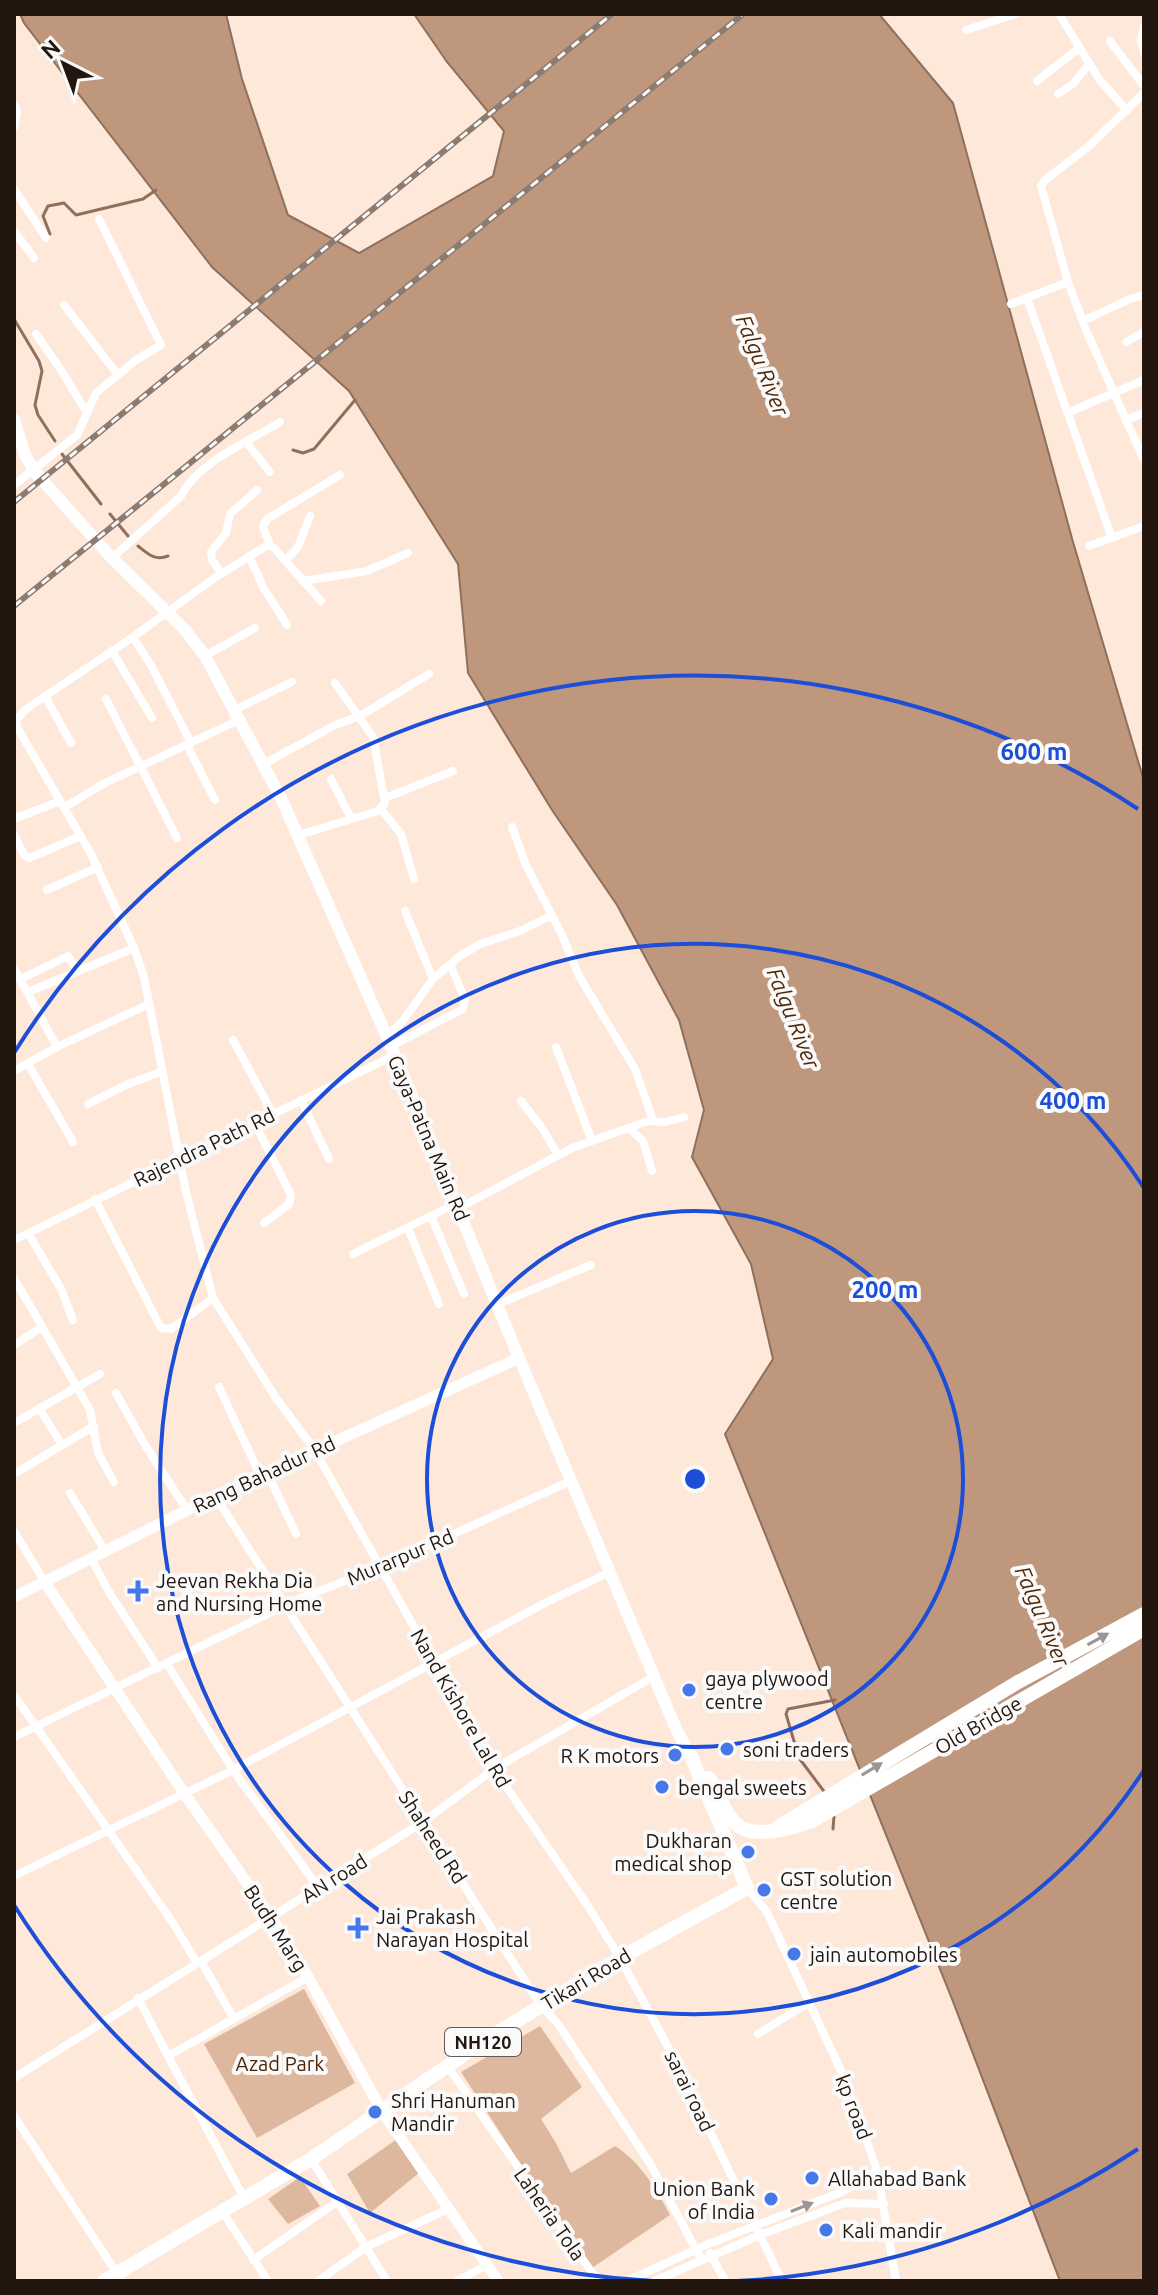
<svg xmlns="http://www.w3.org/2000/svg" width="1158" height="2295" viewBox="0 0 1158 2295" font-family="Ubuntu,sans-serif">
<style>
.green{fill:#ddb89e}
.water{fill:#be977d;stroke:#8f705c;stroke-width:2}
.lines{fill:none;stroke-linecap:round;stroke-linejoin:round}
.stream{stroke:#8f705c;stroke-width:3}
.street{stroke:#fff;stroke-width:8}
.secondary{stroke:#fff;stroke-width:11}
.primary{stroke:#fff;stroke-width:12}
.highway{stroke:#fff;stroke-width:14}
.rail-casing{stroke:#8c7b71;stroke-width:6}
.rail{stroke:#fafafa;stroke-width:3;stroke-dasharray:9;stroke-linecap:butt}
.oneway{fill:#9c9693}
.ring{fill:none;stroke:#1d4ed8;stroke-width:4}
.poi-dot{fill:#4777e9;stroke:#fafafa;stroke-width:3}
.labels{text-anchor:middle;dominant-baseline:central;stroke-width:8;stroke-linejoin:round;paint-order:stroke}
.shield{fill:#fafafa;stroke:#635a55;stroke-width:2}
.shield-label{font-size:18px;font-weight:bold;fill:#22160e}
.street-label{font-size:20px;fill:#22160e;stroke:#fafafa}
.poi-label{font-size:20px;fill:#22160e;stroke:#fafafa;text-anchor:start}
.park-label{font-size:20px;fill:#4c2606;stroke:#fafafa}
.water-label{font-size:22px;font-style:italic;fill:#502909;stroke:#fafafa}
.centre{fill:#1d4ed8;stroke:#fafafa;stroke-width:4}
.ring-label{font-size:24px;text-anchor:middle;font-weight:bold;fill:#1d4ed8;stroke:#fafafa;stroke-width:8;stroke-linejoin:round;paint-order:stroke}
</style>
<rect width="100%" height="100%" fill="#fde8da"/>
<path class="green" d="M304 1989 355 2083 257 2138 204 2044Z
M540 2026 582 2087 541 2119 556 2143 571 2173 615 2146C641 2163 656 2188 670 2215L589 2270 461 2072Z
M397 2139 419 2173 370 2213 347 2174Z
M300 2177 320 2206 288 2224 268 2199Z"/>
<path class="water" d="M20 14H226L242 79 288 215 359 253 493 176 504 131 447 62 414 14H879L953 103 1073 542 1144 781V2281H1060L952 1999 725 1434 773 1359 751 1264 692 1157 704 1110 679 1020 617 905 552 810 468 673 458 564 349 391 212 267 24 23Z"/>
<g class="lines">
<path class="stream" d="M50 234 43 216 48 206 64 203 76 215 143 199 156 190
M14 319 39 361 42 371 35 405 38 415 55 441
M293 450 303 453 314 449 355 400
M62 454 101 504
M110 514 128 536
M138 546C148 554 155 561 168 556
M826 1794 799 1758 786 1714 788 1709 835 1700
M833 1829 834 1816"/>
<path class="street" d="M1059 14 1099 79 1127 111
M1144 26 1141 40 1144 52
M966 30 1016 14
M1110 41 1144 86
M1037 81 1079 48
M1144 93 1088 147 1045 180 1041 186 1068 282 1086 330 1144 460
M1058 94 1073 84 1089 64
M14 104 17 112 14 128
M14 189 46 238
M14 231 34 258
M1027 298 1112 538
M1011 304 1068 282
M64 305 118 375
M1083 321 1130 299 1144 295
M36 334 61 370 87 413
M1126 342 1144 332
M1067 413 1144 380
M1125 420 1144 413
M247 443 270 472
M14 485 77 435 96 393 136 360 161 345 99 219
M270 545 263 527 267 519 340 475
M1089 546 1144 526
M249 556 263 587 287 625
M112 558 181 496C199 461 247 443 280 422
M285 561 298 547 310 516
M221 573 212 560 211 552 226 533 230 514 257 490
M303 581 367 571 408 553
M321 601 274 548 268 545 216 577 133 637 26 709 16 720 17 727 91 854 134 948 144 977 186 1192 213 1298 276 1398 314 1449 494 1769 588 1906 620 1958 680 2069 782 2281
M133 637 152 667 191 743
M112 651 152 718
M205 656 255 628
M45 696 71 743
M106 699 177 838
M234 710 292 682
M187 745 215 800
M262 765 335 725 360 716 429 674
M331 779 351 818
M385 798 453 771
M65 807 103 784 239 720
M381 809 401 834 414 879
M14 819 60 801
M512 827 526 865 561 933 579 976 635 1069 653 1120
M14 834 24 855 29 858 81 836
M299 835 378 811 385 803 373 737 335 683
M47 890 98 867
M405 911 433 979
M14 968 57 1047
M21 979 68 956 78 971
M28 992 134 948
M387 1036 402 1022 433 979 460 956 480 944 520 931 552 915
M233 1040 273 1114
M391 1046 463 1009 465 999 450 964
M556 1047 592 1141
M28 1064 73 1142
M14 1071 57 1047 149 1004
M301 1100 329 1159
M521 1101 542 1128 558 1155
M88 1104 128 1084 163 1071
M254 1122 291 1195 289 1204 264 1223
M629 1128 643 1141 652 1171
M95 1199 161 1328 171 1329 213 1298
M459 1208 572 1148 648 1121 665 1122 684 1117
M431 1216 464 1294
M408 1228 439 1304
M28 1233 61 1289 73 1320
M14 1240 395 1055
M353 1254 457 1203
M14 1278 90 1410 98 1453 114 1482
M498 1304 591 1265
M14 1345 42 1327
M219 1387 260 1475
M116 1393 145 1445 187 1510
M39 1408 62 1445
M14 1423 100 1374
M267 1472 296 1534
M14 1474 94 1426
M70 1493 105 1551
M215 1496 541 2006 558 2024 651 2165 701 2259
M14 1531 44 1581
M91 1558 109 1592 158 1668
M167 1664 233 1770 318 1887
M14 1695 171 1920 197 1963
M14 1737 294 1601 380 1567 571 1481
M14 1876 233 1770 547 1602 610 1572
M747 1888 767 1912 843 2075 877 2170 896 2281
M201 1961 234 2019
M138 1998 168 2056
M758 2034 808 2003
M448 2067 598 2281
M14 2078 423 1822 494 1769 653 1677
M14 2116 122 2281
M311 2159 387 2281
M244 2198 168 2056 308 1977
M222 2211 268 2281
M710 2253 725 2281
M253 2260 337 2202
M318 2281 366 2247 448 2209
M457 2281 487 2265
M627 2281 706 2245 844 2191 877 2170
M654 2281 760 2235 845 2203 884 2204"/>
<path class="secondary" d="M44 1581 184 1793 271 1917 308 1977 382 2111 498 2281
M14 1597 215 1496 519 1358"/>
<path class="primary" d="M14 419 25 455 35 472 109 555 185 630 205 656 281 798 395 1055 519 1358 677 1731 691 1756"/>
<path class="highway" d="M709 1778C718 1792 723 1810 734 1822 751 1841 791 1828 812 1821L1144 1629
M778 1827 1018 1682 1144 1614
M104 2281 311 2159 487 2039 541 2006 620 1958 747 1888 691 1756"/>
<g class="rail-casing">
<path id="rail" d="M14 502 612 14
M14 606 743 14"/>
</g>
<use href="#rail" class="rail"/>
</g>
<defs><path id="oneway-solid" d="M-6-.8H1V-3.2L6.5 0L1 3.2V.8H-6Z" transform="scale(2)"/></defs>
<g class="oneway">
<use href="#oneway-solid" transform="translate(1098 1639) rotate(-29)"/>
<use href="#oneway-solid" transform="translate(872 1769) rotate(-31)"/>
<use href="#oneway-solid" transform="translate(802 2207) rotate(-22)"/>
</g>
<g class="ring">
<circle cx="695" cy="1479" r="268"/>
<path d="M1144 1770A535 535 0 1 1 1144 1188"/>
<path d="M1138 2149A803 803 0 0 1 737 2281M653 2281A803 803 0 0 1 14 1905M14 1053A803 803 0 0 1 1138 809"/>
</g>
<g class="poi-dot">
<path d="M134 1579h8v8h8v8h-8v8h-8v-8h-8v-8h8z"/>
<circle cx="689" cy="1690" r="8"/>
<circle cx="727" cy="1749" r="8"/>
<circle cx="675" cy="1755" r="8"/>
<circle cx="662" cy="1787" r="8"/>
<circle cx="748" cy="1852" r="8"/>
<circle cx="764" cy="1890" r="8"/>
<path d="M354 1916h8v8h8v8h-8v8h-8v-8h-8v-8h8z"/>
<circle cx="794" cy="1954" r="8"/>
<circle cx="375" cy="2112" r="8"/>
<circle cx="812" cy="2178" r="8"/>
<circle cx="771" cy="2199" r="8"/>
<circle cx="826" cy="2230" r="8"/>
</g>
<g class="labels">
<rect class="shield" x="445" y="2028" width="76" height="28" rx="6"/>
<g class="shield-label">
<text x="483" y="2042">NH120</text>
</g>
<g class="street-label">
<text transform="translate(429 1138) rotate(67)">Gaya-Patna Main Rd</text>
<text transform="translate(204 1147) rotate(-26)">Rajendra Path Rd</text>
<text transform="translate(264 1474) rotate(-25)">Rang Bahadur Rd</text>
<text transform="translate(400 1557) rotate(-23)">Murarpur Rd</text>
<text transform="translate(461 1708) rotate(60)">Nand Kishore Lal Rd</text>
<text transform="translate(978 1725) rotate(-30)">Old Bridge</text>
<text transform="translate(433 1837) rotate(57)">Shaheed Rd</text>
<text transform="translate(334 1878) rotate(-32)">AN road</text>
<text transform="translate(276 1928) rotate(57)">Budh Marg</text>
<text transform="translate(586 1979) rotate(-31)">Tikari Road</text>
<text transform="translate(690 2091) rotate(64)">sarai road</text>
<text transform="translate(854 2107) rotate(69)">kp road</text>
<text transform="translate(550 2214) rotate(55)">Laheria Tola</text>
</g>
<g class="poi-label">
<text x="156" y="1580">Jeevan Rekha Dia<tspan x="156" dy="23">and Nursing Home</tspan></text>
<text x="705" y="1678">gaya plywood<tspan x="705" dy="23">centre</tspan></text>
<text x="743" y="1749">soni traders</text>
<text x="659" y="1755" text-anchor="end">R K motors</text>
<text x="678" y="1787">bengal sweets</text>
<text x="732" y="1840" text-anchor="end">Dukharan<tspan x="732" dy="23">medical shop</tspan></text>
<text x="780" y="1878">GST solution<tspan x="780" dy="23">centre</tspan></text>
<text x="376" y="1916">Jai Prakash<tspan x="376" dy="23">Narayan Hospital</tspan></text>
<text x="810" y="1954">jain automobiles</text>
<text x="391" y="2100">Shri Hanuman<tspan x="391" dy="23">Mandir</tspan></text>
<text x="828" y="2178">Allahabad Bank</text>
<text x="755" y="2188" text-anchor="end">Union Bank<tspan x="755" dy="23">of India</tspan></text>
<text x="842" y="2230">Kali mandir</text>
</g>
<g class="park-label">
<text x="280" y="2063">Azad Park</text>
</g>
<g class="water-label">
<text transform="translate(763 365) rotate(68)">Falgu River</text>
<text transform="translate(794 1018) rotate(68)">Falgu River</text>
<text transform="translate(1043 1616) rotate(67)">Falgu River</text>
</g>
</g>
<circle cx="695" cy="1479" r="12" class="centre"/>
<g class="ring-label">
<text x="1034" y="760">600 m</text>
<text x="1073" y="1109">400 m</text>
<text x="885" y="1298">200 m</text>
</g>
<rect width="1158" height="2295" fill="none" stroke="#22160e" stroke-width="32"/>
<g transform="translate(64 64) rotate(318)" stroke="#fafafa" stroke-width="6" paint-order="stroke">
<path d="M0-6L14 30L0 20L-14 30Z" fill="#22160e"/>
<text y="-12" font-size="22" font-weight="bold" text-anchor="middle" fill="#22160e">N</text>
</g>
</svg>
